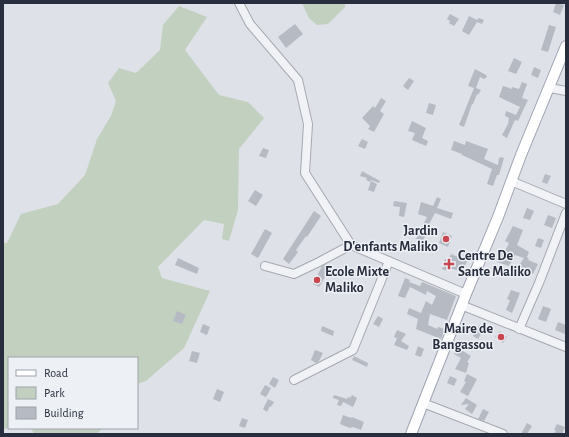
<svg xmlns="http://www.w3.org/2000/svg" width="569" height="437" viewBox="0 0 569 437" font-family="'Alegreya Sans',sans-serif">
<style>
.green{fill:#c2d0c0}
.building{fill:#b6bac3}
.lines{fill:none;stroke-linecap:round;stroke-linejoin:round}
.minor-casing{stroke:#a4a8b1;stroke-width:10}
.major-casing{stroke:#9ea4b2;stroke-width:12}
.minor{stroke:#f1f2f5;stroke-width:8}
.major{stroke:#fff;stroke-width:10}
.poi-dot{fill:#c74850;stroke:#edf0f5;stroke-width:1.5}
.labels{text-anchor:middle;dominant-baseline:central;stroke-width:3;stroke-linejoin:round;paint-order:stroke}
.poi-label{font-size:14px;font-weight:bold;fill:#282e3d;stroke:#edf0f5;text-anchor:end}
</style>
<rect width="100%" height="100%" fill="#dee1e7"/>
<path class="green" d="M302 3H345V7L328 24 317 25 309 18Z
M179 6 207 17 185 50 219 95 248 102 264 118 239 149 238 210 229 241 222 239 224 224 204 220 158 267 162 278 210 291 184 348 146 381 137 384V358H9V427L3 430V243H7L21 214 58 204 85 175 97 139 111 116 116 101 108 83 119 68 136 73 160 50 163 25Z
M31 428H103L96 434H34Z"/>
<path class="building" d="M556 3 564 5 560 15 553 12Z
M450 14 459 19 454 26 449 23 450 21 447 19Z
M469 16 477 20 479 18 484 20 482 24 477 22 469 35 462 31Z
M295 24 303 34 286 48 278 37Z
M549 25 556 27 548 52 541 50Z
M514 58 522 62 516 74 508 71Z
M534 67 541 70 538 78 531 75Z
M475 69 486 75 487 77 484 79 480 77 476 88 481 90 478 95 477 94 473 104H472L464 127 459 125 474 88 468 86Z
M409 78 414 81 408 90 403 86Z
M522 82 527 84 522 98 528 100 518 121 515 120 507 138 502 135 508 124 509 118 505 116 506 111 516 115 520 107 499 97 503 86 512 89V87L519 89Z
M381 98 386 101 380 111 384 114 374 132 368 129 370 126 362 118 373 106 375 108Z
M429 103 436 105 433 115 426 113Z
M412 121 426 128 422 138 428 141 426 146 412 140 415 133 408 131Z
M362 139 368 142 365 149 358 146Z
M454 141 465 145 466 141 488 149 484 159 498 165 499 158 502 157 504 158 499 175H497L493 186 487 184 492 169 462 155V154L451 150Z
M263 148 269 150 266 158 259 156Z
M362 171 380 181 379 183 371 180 370 182 366 180 367 178 360 176Z
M545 174 551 176 547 184 542 182Z
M371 181 377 184 374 192 368 190Z
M255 190 263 195 256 206 248 201Z
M437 197 441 199 437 208 453 213 451 219 435 213 425 232 426 233 423 241 416 239 427 217 418 214 421 202 433 206Z
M394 201 407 203 404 217 399 216 400 207 393 206Z
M527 208 534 211 530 220 523 218Z
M314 211 321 216 307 237 306 236 296 250 298 252 289 264 283 259Z
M548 215 556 218 552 228 544 225Z
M513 226 523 230 517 245 529 252 527 257 529 259 528 260 538 264 533 274 526 271 525 274 516 270 524 258 515 255 509 266 497 262 501 252 504 253 509 243 505 241Z
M265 229 272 233 258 258 251 254Z
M443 232 452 236 448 247 439 243Z
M538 238 544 240 541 248 535 246Z
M409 241 416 245 413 252 405 248Z
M451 254 467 261 464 269 458 267 457 270 448 268 447 271 442 269 445 259 448 260Z
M178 258 199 268 197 274 175 265Z
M326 264 331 267 319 287 313 284 322 266Z
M405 278 410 280 409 282 420 286 422 282 456 296 447 320 430 314 428 325 437 329 438 327 445 329 441 339 416 329 418 319 407 314 409 308 421 313 426 301 432 305 436 296 427 291 426 295 410 287 405 298 398 296Z
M511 290 520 293 512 313 506 310 510 300 507 299Z
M543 306 551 309 546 322 538 319Z
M177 311 186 315 182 324 173 321Z
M378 316 383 319 379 327 373 324Z
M558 322 566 325 565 334 555 330Z
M203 324 210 327 207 335 200 332Z
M479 325 484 328 478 339 473 336Z
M322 326 334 331 333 336 321 331Z
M397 330 406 334 401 341 409 346 407 350 394 345 397 338 394 337Z
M500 331 507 337 503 343 495 337Z
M418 346 424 349 421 357 415 355Z
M458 348 471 356 467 362 469 363 466 373 455 369 461 358 454 354Z
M315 350 323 353 319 361 316 363 311 360Z
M192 351 200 353 197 363 189 361Z
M354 356 368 363 367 367 352 360Z
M467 374 477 379 468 396 460 392 466 382 464 381Z
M450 376 457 379 454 386 447 383Z
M273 377 279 380 275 388 269 384Z
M265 385 271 388 266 397 260 394Z
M217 389 224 392 220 402 213 399Z
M334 395 347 399 348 397 350 398 352 395 357 398 353 407 343 402 341 406 337 405 339 400 333 398Z
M466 398 477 405 472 414 465 409 469 404 461 405Z
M268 399 274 402 271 407 270 406 267 412 263 409Z
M483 409 489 412 484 421 478 419Z
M343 415 351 418 352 417 364 422 361 430 353 427 350 428 340 424Z
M242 418 248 420 245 428 239 426Z
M527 423 532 426 527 434H521Z
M557 424 565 427 562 434H554L556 430H554Z"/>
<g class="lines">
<g class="minor-casing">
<path id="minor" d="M239 3 250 24 298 80 308 124 305 173 351 245 466 294
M550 88 566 91
M511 181 566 204
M265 266 294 274 319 262 351 245
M461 305 566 347
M519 329 539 283 566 213
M294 380 353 350 389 261
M423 403 503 434"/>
</g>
<g class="major-casing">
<path id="major" d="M411 434 466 294 498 217 521 155 566 46"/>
</g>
<use href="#minor" class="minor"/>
<use href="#major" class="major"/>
</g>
<g class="poi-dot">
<circle cx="446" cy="239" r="4"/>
<path d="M447 258h4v4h4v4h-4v4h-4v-4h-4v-4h4z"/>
<circle cx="317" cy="280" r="4"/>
<circle cx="501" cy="337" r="4"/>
</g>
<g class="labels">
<g class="poi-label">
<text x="438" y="231">Jardin<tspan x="438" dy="16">D'enfants Maliko</tspan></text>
<text x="458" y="256" text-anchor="start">Centre De<tspan x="458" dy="16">Sante Maliko</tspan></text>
<text x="325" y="272" text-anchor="start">Ecole Mixte<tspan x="325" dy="16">Maliko</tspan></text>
<text x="493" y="329">Maire de<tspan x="493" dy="16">Bangassou</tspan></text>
</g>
</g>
<rect width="569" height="437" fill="none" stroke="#282e3d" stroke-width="8"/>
<rect x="8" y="357" width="130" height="72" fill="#edf0f5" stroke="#9ea2ab"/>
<rect x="16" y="370" width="20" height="6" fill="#ffffff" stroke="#9ea2ab"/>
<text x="44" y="377" font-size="12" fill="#282e3d">Road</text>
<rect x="16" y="387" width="20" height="12" fill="#c2d0c0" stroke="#9ea2ab"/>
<text x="44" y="397" font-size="12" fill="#282e3d">Park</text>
<rect x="16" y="407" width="20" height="12" fill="#b6bac3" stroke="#9ea2ab"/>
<text x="44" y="417" font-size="12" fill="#282e3d">Building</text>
</svg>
